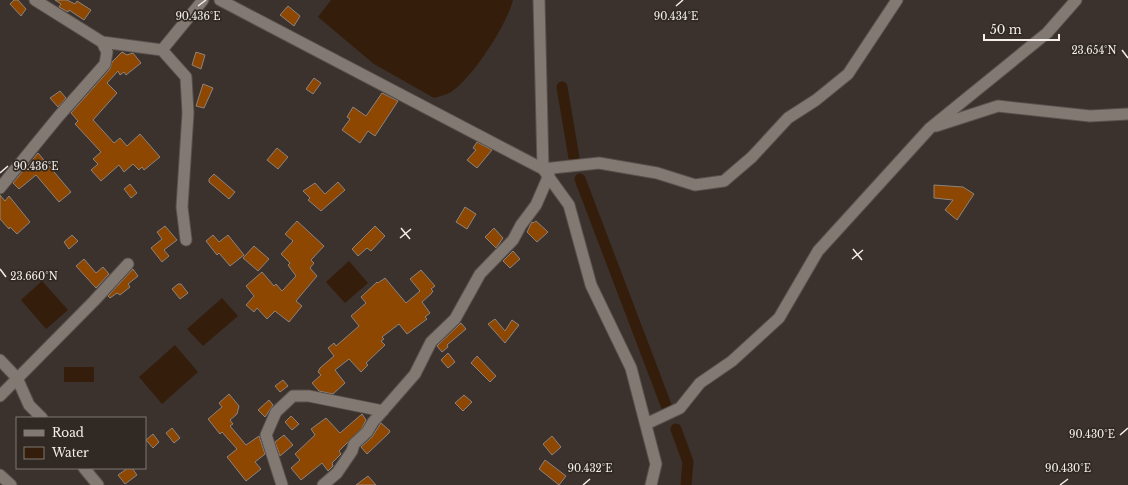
<svg xmlns="http://www.w3.org/2000/svg" width="1128" height="485" viewBox="0 0 1128 485" font-family="'Libre Baskerville',serif">
<style>
.water{fill:#351d0b}
.lines{fill:none;stroke-linecap:round;stroke-linejoin:round}
.canal{stroke:#351d0b;stroke-width:11}
.building{fill:#8d4700;stroke:#8d837d}
.minor-casing{stroke:#59514d;stroke-width:13}
.minor{stroke:#827972;stroke-width:11}
.ticks{fill:none;stroke:#f4efeb;stroke-width:1.5}
.ticks-label{font-size:10px;text-anchor:middle;fill:#f4efeb;stroke:#312923;stroke-width:3.5;stroke-linejoin:round;paint-order:stroke}
</style>
<rect width="100%" height="100%" fill="#3b322d"/>
<path class="water" d="M331 0H513C506 26 473 77 451 92 446 95 439 96 434 98L374 64 318 17Z
M349 261 368 283 345 303 326 282Z
M42 281 68 310 46 329 21 300Z
M222 298 238 316 203 346 187 329Z
M175 345 198 372 162 404 139 377Z
M64 367H94V382H64Z"/>
<g class="lines">
<path class="canal" d="M562 87 574 158
M580 179 666 405
M676 429 688 462 686 485"/>
</g>
<path class="building" d="M14 0H18L26 9 21 16 10 4Z
M55 0H67L75 4 77 1 91 10 84 20 69 10 68 12 59 7 61 4Z
M288 6 300 16 294 26 280 15Z
M122 52 127 55 133 53 141 63 126 75 124 72 120 75 118 71 107 83 117 93 93 120 114 143 120 138 127 146 140 134 160 157 144 170 142 167 139 170 133 164 124 172 119 165 101 181 91 170 98 164 93 159 101 152 75 124 78 121 71 113 110 69 112 62Z
M196 52 205 55 201 69 192 65Z
M314 78 321 83 313 94 306 89Z
M203 84 213 88 204 108 196 106Z
M60 91 66 98 58 107 50 98Z
M382 93 398 101 375 136 368 131 360 143 342 130 350 119 347 117 353 107 366 116Z
M477 142 492 150 477 168 467 160 476 150 473 148Z
M277 148 288 157 278 169 267 160Z
M38 153 71 192 59 202 36 175 19 189 13 183Z
M214 174 235 192 229 199 209 182V179Z
M338 182 345 190 321 211 308 200 310 198 303 191 315 183 325 194Z
M130 184 137 193 131 198 124 189Z
M934 185 963 187 974 194 957 220 945 210 953 200 934 198Z
M0 195 5 201 9 196 30 222 17 234 10 227 9 229 0 219Z
M465 207 476 214 467 229 456 222Z
M297 221 324 246 311 260 314 263 310 268 317 276 296 301 302 306 289 322 275 311 267 319 257 308 254 312 246 305 254 296 246 286 262 272 274 286 276 284 282 291 296 276 288 265 290 263 281 254 293 241 285 234Z
M536 221 548 232 537 242 527 232 532 222 533 223Z
M165 226 177 240 164 250 169 256 162 262 151 248 162 239 157 232Z
M375 226 385 236 371 251 367 248 358 256 352 249Z
M494 228 503 238 496 248 485 237Z
M72 235 78 241 69 249 64 242Z
M213 235 219 242 228 235 244 255 230 266 219 253 217 255 206 241Z
M254 246 269 259 258 271 243 258Z
M513 251 520 259 510 268 503 261Z
M84 259 96 273 103 267 109 274 96 288 76 266Z
M133 269 138 276 128 284 130 287 120 295 117 293 110 298 108 296Z
M421 270 435 286 431 289 433 291 431 294 422 302 430 313 425 317 427 319 407 334 399 324 382 337 384 339 381 341 385 345 366 363 368 365 361 372 349 359 335 370 345 383 333 394 319 391 312 383 321 375 318 372 320 368 334 356 328 348 334 343 336 346 359 326 351 316 366 303 361 297 377 282 378 283 385 278 406 303 420 291 410 279Z
M178 284H181L188 293 180 299 172 289Z
M495 319 505 331 512 320 519 325 505 343 488 324Z
M461 323 466 329 447 345 448 347 442 352 437 346Z
M448 353 455 362 448 368 441 360Z
M477 356 496 376 490 382 471 363Z
M283 380 288 386 280 392 275 386Z
M229 394 239 406 237 414 230 420 233 424 230 426 246 445 259 436 265 454 255 462 261 469 246 481 227 457 237 449 222 432 220 434 208 419 222 407 219 403Z
M464 395 472 402 463 411 455 403Z
M269 400 273 405 265 417 258 410Z
M362 414 366 420 362 428 339 451 341 454 332 463 333 466 328 471 322 463 301 480 291 468 300 460 295 454 315 435 311 429 326 418 340 433Z
M291 416 299 424 292 430 285 422Z
M381 423 390 431 389 433 367 454 361 447 372 437Z
M172 428 180 438 174 443 166 433Z
M153 434 159 442 153 448 146 440Z
M284 435 293 445 280 456 275 442Z
M552 436 561 447 552 455 543 444Z
M545 460 566 476 559 485 539 469Z
M128 468H132L137 475 125 484 118 475Z
M368 476 376 485H356Z"/>
<g class="lines">
<g class="minor-casing">
<path id="minor" d="M220 0 543 169 599 163 657 173 695 185 724 181 752 157 788 118 816 100 848 74 897 0
M539 0 543 169 569 205 591 285 631 368 656 464 651 485
M102 42 162 50 203 0
M162 50 186 77 188 113 182 207 186 240
M936 126 998 106 1090 116 1128 114
M0 188 58 117 105 64 107 52 102 42 35 0
M0 360 17 378 29 405 42 418
M0 396 94 301 128 264
M646 424 680 408 700 383 732 361 779 318 818 251 930 128 1047 33 1076 0
M84 468 98 485
M0 475 11 485
M282 485 266 435 276 412 293 396H309L383 411
M323 485 337 473 352 451 354 444 367 432 373 422 415 374 431 342 455 319 480 274 513 240 521 225 536 205 549 175"/>
</g>
<use href="#minor" class="minor"/>
</g>
<path class="ticks" d="M198 6 206 0M676 6 683 0M1122 50 1128 58M0 173 8 166M401 228 410 239M400 238 411 229M853 249 862 260M852 259 863 250M0 269 6 277M1120 435 1128 428M583 485 590 479M1060 485 1068 479"/>
<g class="ticks-label">
<text x="198" y="20">90.436°E</text>
<text x="676" y="20">90.434°E</text>
<text x="1094" y="54">23.654°N</text>
<text x="36" y="170">90.436°E</text>
<text x="34" y="280">23.660°N</text>
<text x="1092" y="438">90.430°E</text>
<text x="590" y="472">90.432°E</text>
<text x="1068" y="472">90.430°E</text>
</g>
<rect x="16" y="417" width="130" height="52" fill="#312923" stroke="#7f7873"/>
<rect x="24" y="430" width="20" height="6" fill="#827972" stroke="#7f7873"/>
<text x="52" y="437" font-size="12" fill="#f4efeb">Road</text>
<rect x="24" y="447" width="20" height="12" fill="#351d0b" stroke="#7f7873"/>
<text x="52" y="457" font-size="12" fill="#f4efeb">Water</text>
<path d="M984 34v6h75v-6" fill="none" stroke="#f4efeb" stroke-width="2"/>
<text x="990" y="34" font-size="12" fill="#f4efeb" stroke="#312923" stroke-width="3" paint-order="stroke">50 m</text>
</svg>
